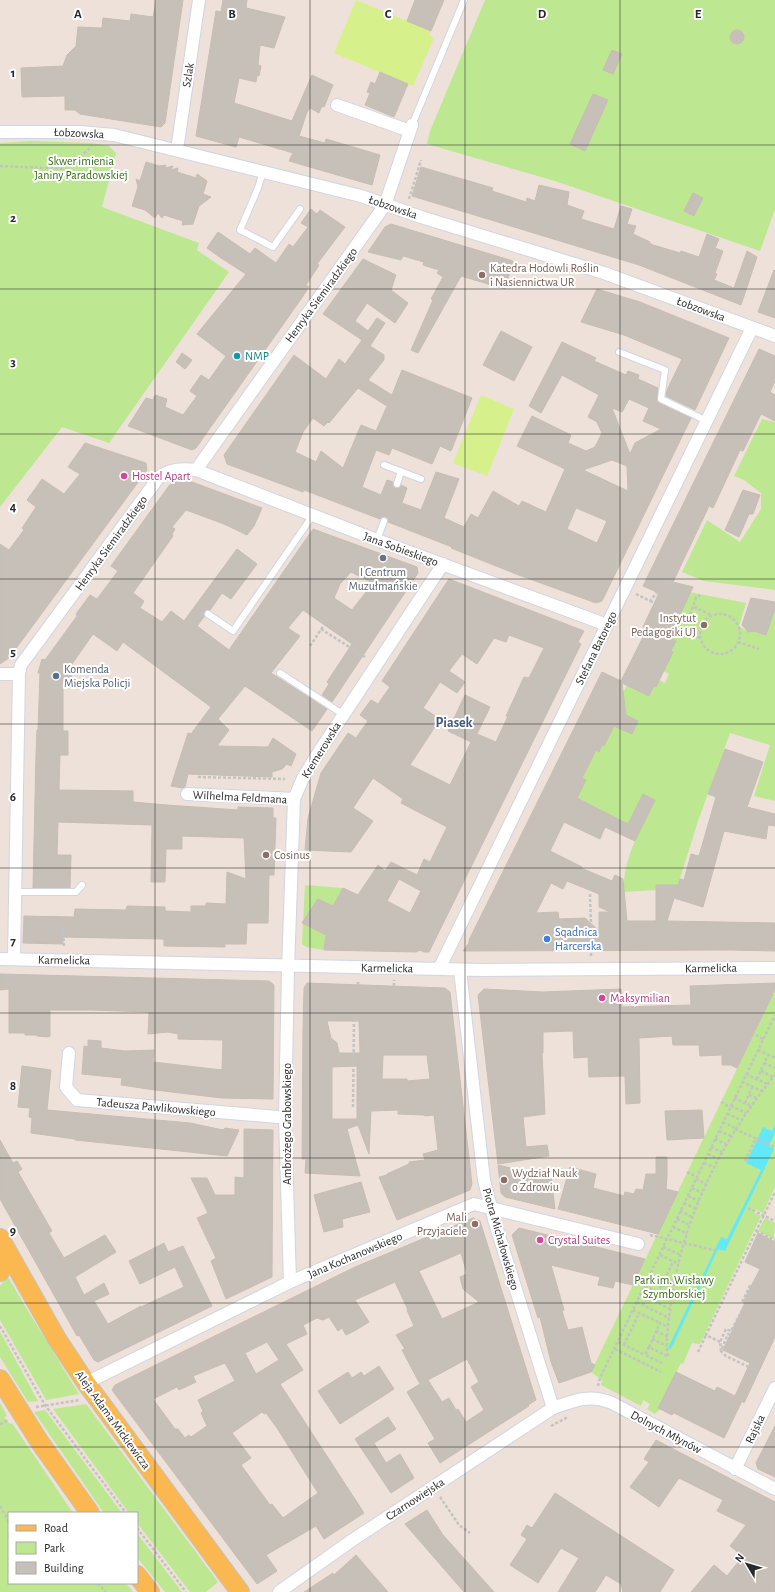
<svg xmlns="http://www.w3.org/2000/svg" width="775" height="1592" viewBox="0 0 775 1592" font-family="'Alegreya Sans',sans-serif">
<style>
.green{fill:#bde891}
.pitch{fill:#d6f08c}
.water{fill:#63e8f8}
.building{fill:#c7c0b8;stroke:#c8bdb3;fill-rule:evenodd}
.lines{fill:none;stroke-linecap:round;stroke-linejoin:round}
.lane-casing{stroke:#cfd6e3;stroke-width:8}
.street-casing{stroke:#cfd6e3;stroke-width:14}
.primary-casing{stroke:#c3c3c3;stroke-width:20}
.path{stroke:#c3c3c3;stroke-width:2.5;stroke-dasharray:3 2;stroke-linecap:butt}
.lane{stroke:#fff;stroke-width:6}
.street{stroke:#fff;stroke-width:12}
.primary{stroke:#fbb850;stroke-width:18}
.grid{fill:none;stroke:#292929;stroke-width:1;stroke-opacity:0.55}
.education-dot{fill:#8d6e63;stroke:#fff;stroke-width:1.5}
.culture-dot{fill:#0f9aa8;stroke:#fff;stroke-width:1.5}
.hotel-dot{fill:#d1479c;stroke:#fff;stroke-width:1.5}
.worship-dot{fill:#6b7280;stroke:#fff;stroke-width:1.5}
.service-dot{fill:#5c6f8a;stroke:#fff;stroke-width:1.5}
.shop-dot{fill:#3f7fe0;stroke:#fff;stroke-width:1.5}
.labels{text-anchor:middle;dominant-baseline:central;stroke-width:4;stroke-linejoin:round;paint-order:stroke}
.street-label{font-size:12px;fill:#292929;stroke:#fff}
.park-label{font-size:12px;fill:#346b14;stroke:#fff}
.education-label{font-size:12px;fill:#785e54;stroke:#fff;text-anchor:start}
.culture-label{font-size:12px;fill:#0d838f;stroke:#fff;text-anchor:start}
.hotel-label{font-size:12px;fill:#b23c85;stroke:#fff;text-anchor:start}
.worship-label{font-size:12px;fill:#5b616d;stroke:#fff}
.service-label{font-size:12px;fill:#4e5e75;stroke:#fff;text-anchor:start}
.shop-label{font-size:12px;fill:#366cbe;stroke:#fff;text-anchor:start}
.quarter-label{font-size:14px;font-weight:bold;fill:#46597d;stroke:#fff}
.grid-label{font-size:13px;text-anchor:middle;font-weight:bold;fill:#292929;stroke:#fff;stroke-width:4;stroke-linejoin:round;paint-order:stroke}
</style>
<rect width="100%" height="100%" fill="#ede1d9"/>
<path class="green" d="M485 0H775V209L760 251 555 181 427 144 430 131Z
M31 141 91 143 109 146 116 153 102 207 199 243 197 250 229 272 109 443 62 427 0 507V143Z
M762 419 775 422V590L704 581 682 572 707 520 740 542 761 509V493L744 480 734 476Z
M689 592 746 603 739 626 748 632H751L775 608V801L754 796 770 745 730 733 698 821 678 885H657L656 890 624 892C622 860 641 828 655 800L643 794 628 824 578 799H572L595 750 599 751C600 746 601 740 603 735 608 725 627 717 625 704L619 701 627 685 649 696 659 680 665 683 669 674 663 671 676 641 668 637 674 627 685 604 684 603Z
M305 885 343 888 333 906 318 899 302 923 326 935 324 950 306 947 302 944Z
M773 994H775V1187L763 1213 755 1209 753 1212 761 1216 700 1344 692 1343 683 1364 681 1363 658 1407 660 1409 655 1414 647 1409 650 1404 643 1400 641 1406 601 1385 602 1380 591 1372Z
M765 1218 775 1223 774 1239 758 1231Z
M7 1277H8L28 1311 79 1394 46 1400 45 1398 0 1320V1286Z
M0 1332 2 1335 38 1401 28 1402 0 1357Z
M0 1403 7 1416 4 1417 10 1424 12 1423 73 1513H9V1583H126L133 1592H0Z
M86 1404 218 1582 206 1592H190L137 1523V1513H129L53 1409Z
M45 1410 122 1513H104L34 1412Z
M137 1533 182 1592H165L137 1557Z"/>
<path class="pitch" d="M356 0 431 31 429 35 434 38 413 86 334 53Z
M481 395 514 409 487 476 453 463Z"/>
<path class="water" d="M775 1124V1133L769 1146 774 1149 725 1251 718 1249 671 1349 668 1348 721 1237 727 1239 761 1170 746 1163 763 1127 772 1131Z"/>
<path class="building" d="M156 0H183L165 123 161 127 80 114 75 110H65V96L22 97 21 68 63 66 67 55 76 46 78 27 102 28 103 18 130 21 131 14 153 17Z
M223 0H247L246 8 285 17 274 48 260 45 258 65 261 66 259 76 257 75 256 82 239 78 234 103 292 121 312 75 333 85 324 107 322 106 319 113 310 108 307 112 299 136 325 143 326 139 380 155 372 185 289 161 293 153 239 137 236 147 196 136 216 11 221 12Z
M415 0H444L431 31 407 21Z
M730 37a7 7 0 1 1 14 0a7 7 0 1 1-14 0Z
M612 50 622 54 613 74 603 70Z
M380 72 408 84 394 117 365 105 370 93 367 92 371 82 375 84Z
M593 94 608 100 585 151 570 144Z
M146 162 159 166 166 165 165 168 173 166 171 170 178 168 177 172 196 178 197 174 207 181 203 194 211 197 199 206 193 224 182 225 183 221 164 215 162 218 158 213 155 218 145 210 132 206 138 187 136 179 140 181Z
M421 167 493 188 492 191 526 202 527 198 535 201 539 185 569 192 567 205 584 211 581 219 614 229 621 206 632 209 627 224 636 226 633 234 650 242V244L680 253 681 251 699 257 707 234 719 239 715 248 723 251 715 273 717 274 714 280 734 288 747 251 757 257 741 305 639 265 412 196Z
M693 193 703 198 694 216 684 211Z
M311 209 317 214 320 210 345 227 317 264 319 265 306 285 309 287 301 299 196 448 192 450 128 426 146 398 153 400 155 395 167 399 165 407 183 415 197 396 190 391 201 375 209 380 226 356 197 334 246 274 218 256 207 248 218 232 250 254 255 248 276 263 289 244 293 247 308 227 301 223Z
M391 224 513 261 505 289 461 276 418 353 411 350 433 300 431 299 443 277 437 273 439 270 423 265 424 262 403 256 401 260 368 252 385 227Z
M363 259 396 275 391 290 408 303 395 323 367 303 355 321 368 331 377 318 385 323 370 346 384 355V360L368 380 392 395 402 370 472 398 451 451 440 446 432 464 392 448 389 455 376 450 362 487 381 495 387 480 393 482V485L395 488H398L401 485 407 488 402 503 421 510 436 472 459 479 444 518 464 527 471 514 478 518 493 491 519 506 522 501 546 512 565 469 517 446 532 416 571 435 568 443 586 451 595 447 602 433 597 422 588 417 599 395 562 375 541 413 529 406 562 342 596 358 594 361 626 375 628 371 639 375 638 379 658 388 657 399 659 403 691 418 602 601 596 603 516 574 451 548 452 547 388 522V518L385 517 380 519 304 490 303 492 227 464 224 455 294 355 326 379 339 359 345 364 362 340 323 314ZM358 388 387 406 376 431 361 425 343 468 321 451 316 462 295 452 303 432 313 418 324 426 328 422 329 423ZM629 399 649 408 643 421 661 429 635 443 630 454 612 408 622 412ZM612 460 627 466 628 491 583 470ZM576 508 607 521 597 543 567 529Z
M774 270 775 271V318L758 312Z
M597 289 640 302 729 338 695 410 666 396 667 390 682 359 624 335 581 322Z
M501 331 532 347 514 381 483 365Z
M759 349 775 356V381L770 392 775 395V421L761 414 743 451 740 450 713 508 709 506 673 582 693 587 669 638 676 641 671 651 673 652 656 687 654 686 649 696 622 683 626 715 638 721 632 734 614 726 604 746 602 745 599 752 596 750 582 778 586 780 577 798 628 824 643 794 655 800 635 841 605 827 600 839 564 822 550 851 582 867 581 868 612 881 615 875 623 879 627 921H656V885H678L680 879 684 880 691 854 699 856 716 797 708 794 725 749 763 762 747 807 775 814V826L768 825 766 839 724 831 703 907 674 898 667 921 775 923V951L730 950 463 951 469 943V940L602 672 621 681 647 629 643 627 659 593 643 586ZM567 881 599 894V907L610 912H599V931L585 918 559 919 558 912 536 913 551 883 563 889Z
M182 353 192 360 185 369 176 362Z
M85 443 146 463 147 470 9 658 0 664V544L9 550 24 530 22 528 36 507 27 500 42 479 64 494 80 474 68 467Z
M184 479 262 508 254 526 247 535 224 524 186 510 172 527 175 529 172 534 173 536 133 593 144 601 140 608 162 622 171 611 184 621 237 549 257 564 231 599 222 593 210 610 205 611 204 617 197 626 229 650 313 529 417 567 418 573 332 702 322 695 329 684 327 682 352 644 303 610 288 628 300 636 271 673 327 709 312 731 245 686 218 719 229 730 217 746 268 747 273 738 296 754 291 766 287 764 282 769 272 772V777L188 774 185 787 182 788 171 786 188 733 191 734 211 707 123 642 117 651 93 634 72 664 71 678 65 684V688H63V731H68V755H60L59 790 133 791V802L167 805 238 810V807L273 808V818H276L274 875H269L268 923H247L246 944H225V947L164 946V939L110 938 63 937V944L23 943 24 916 74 917 75 909 126 910 127 906 165 907V911L191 912V906H206V903L226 904 227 872 246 879 244 838 182 836V849H166L165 882H151L152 825 58 822 57 855H71L70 888H33L36 754 37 730H38L40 673H38L42 659 45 660 77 616 76 614 90 595 97 599 118 571 111 566 171 483ZM351 572 373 583 352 610 334 598 340 584Z
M743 490 760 495 753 514H749L739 537 725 530Z
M449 579 584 631 578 642 581 644 429 952H424L420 950 416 952 324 950 326 935 302 923 318 899 333 906 343 888 358 895 378 865 385 871 391 862 417 875 424 859 430 862 447 827 401 803 403 799 373 778 353 808 373 821 351 852 305 850 308 818 321 773 348 733 356 738 368 721 360 715 371 700 378 704 390 687 382 681ZM509 635 544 648 529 678 524 677 506 716H508L496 742 477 734 490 707 465 695 448 731 471 742 450 785 410 765 440 719 423 708 440 682 457 693 465 682 449 671 462 654 477 664 494 638 506 642ZM399 879 421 891 410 913 387 901Z
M751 598 775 602V608L766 635 754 631 748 632 742 625Z
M0 974 269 981 274 985 273 1099 222 1098 155 1090 121 1085 122 1078 82 1074 84 1046 88 1047V1040L101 1041V1048L125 1051 154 1050 153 1062 222 1070 223 1040 178 1039V1034L168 1032 148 1034 149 1012 92 1010H50V1036L48 1037 37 1036V1035H25V1033H9V989L0 990Z
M307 983 445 988 450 992 472 1184 470 1190 397 1220 379 1177 387 1175V1174L409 1164V1162L425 1160 423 1154 438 1150 434 1115 425 1116 424 1115 398 1114V1110L371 1111 369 1154 358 1125 347 1129 360 1176 305 1173 306 1159H302L303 1030 304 988ZM327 1021H359L360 1053H339L337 1043 331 1038ZM383 1055H427L430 1079 407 1081V1079H382ZM357 1066V1119H332V1067Z
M775 983V990L737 1068 731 1065H722V1055L700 1056 699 1045H673L672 1036 639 1038 640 1103 626 1104 625 1076 589 1077 588 1057 574 1058 573 1031 543 1032V1053H542L545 1114 523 1117 526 1147 547 1145 549 1156 498 1164 478 995 484 989 543 992 621 989 622 1007 691 1005 690 986Z
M22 1066 51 1070 47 1110 190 1123 223 1130 225 1128 239 1130 227 1156 75 1140V1139L31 1133 32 1118 29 1117 30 1108 18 1107Z
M702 1110 704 1138 667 1140 665 1111Z
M244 1129 273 1130 272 1277 226 1299 211 1261 216 1258 197 1218 208 1213 191 1178H207L215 1195H235V1177L244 1178Z
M0 1140 13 1163 17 1161 22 1169 18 1172 52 1231 49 1233 64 1258 105 1235 116 1252 75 1277 84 1295 104 1283 109 1294 94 1301 108 1324 141 1306V1307L184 1287 175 1267 140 1284 129 1261 164 1243 168 1252 183 1246 212 1306 98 1362 94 1360 79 1335 77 1336 0 1199Z
M656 1157H667V1176L666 1189 678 1192 658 1234 558 1209 570 1167 596 1174 593 1188 624 1196 625 1192 634 1194 636 1189 643 1190 646 1174H656Z
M498 1165 551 1178 555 1209 505 1197 501 1193Z
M361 1182 370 1212 342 1219 343 1227 324 1232 314 1195Z
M473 1218 480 1221 536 1400 528 1405 529 1406 440 1463 428 1443 435 1439 407 1392 420 1384 402 1350 405 1349 396 1335 414 1326 407 1310H408L395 1282 355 1300 369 1322 356 1330 346 1335 342 1328 338 1331 329 1317 323 1320 317 1318 303 1325 307 1334 286 1344 303 1370 280 1384 364 1513 324 1539 316 1526 266 1555 277 1571 257 1584 112 1390 115 1385 355 1267ZM461 1253 467 1274 460 1277 463 1289 479 1302 442 1319 419 1271ZM267 1342 279 1360 256 1374 245 1353ZM467 1359 479 1382 471 1387 484 1410 466 1422 458 1409 456 1410 449 1398 442 1402 428 1380ZM225 1363 235 1381 198 1400 203 1411 201 1413 207 1426 191 1437 189 1435 185 1438 178 1429H175L153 1399 177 1387 179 1390 196 1382 193 1376ZM262 1412 264 1414 266 1413 277 1428 318 1493 283 1518 272 1504 270 1505 241 1465 251 1458 232 1433Z
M519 1228 645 1259 633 1285 615 1281 613 1288 598 1285 600 1277 551 1265 564 1310 562 1311 568 1330 582 1327 591 1363 595 1365 591 1372 559 1383 551 1362 540 1317 538 1318 512 1235Z
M758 1233 775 1242V1337L744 1403 742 1401 724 1438 674 1413 672 1415 658 1408 676 1372 715 1391 717 1387 735 1396 750 1363 723 1350 745 1303 743 1302 760 1269 745 1262Z
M379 1366 394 1389 340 1424 318 1391 348 1372 352 1378 361 1372 364 1376Z
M388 1417 396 1429 374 1443 386 1463 400 1454 414 1478 391 1493 355 1439Z
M775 1426V1477L758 1469 756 1463Z
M656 1440 775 1502V1592H691L714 1565 727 1576 743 1556 730 1546 746 1525 717 1511 723 1500 679 1478 659 1507 630 1487 649 1462 644 1459Z
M555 1493 674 1570 660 1592H623L621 1584 606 1575 595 1592H558L579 1558 561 1548 538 1583 510 1565 527 1539 521 1535 527 1525 532 1528Z
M427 1510 443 1535 494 1592H464L405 1524Z
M356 1555 388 1592H304L333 1573 334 1575Z"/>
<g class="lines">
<g class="lane-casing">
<path id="lane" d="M412 125 464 0
M263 171 258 188 240 230 273 247 300 209
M619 352 665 370 661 399 707 421
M384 465 421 479
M397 484 401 471
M377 540 384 521
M208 614 233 631 313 515
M280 673 344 715
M15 892H76L82 885"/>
</g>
<g class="street-casing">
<path id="street" d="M337 105 410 131
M0 132H79L114 135 361 196 421 217 604 273 775 336
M177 150 199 0
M196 470 385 205 412 125
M0 674H19
M187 794 294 799
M0 959 484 970 775 968
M14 959 19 674 21 665 159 477C171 469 182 468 196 470L377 540 607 625
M439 969 752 328
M460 970 484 1180 495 1223 553 1408
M69 1053 66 1087 77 1100 278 1117H285
M290 1282 285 1117 288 969 294 799 303 778 313 761 443 564
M86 1383 290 1282 474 1204 638 1244
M735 1469 775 1388
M279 1592 351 1541 553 1408C575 1400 589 1394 612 1403L775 1489"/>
</g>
<g class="primary-casing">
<path id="primary" d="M0 1238 57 1339 86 1383 240 1592
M0 1272 9 1254
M0 1379 39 1441 90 1513
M137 1575 150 1592"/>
</g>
<path class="path" d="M0 166 67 169 92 146
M409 199 421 160
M660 587 665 581 679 585
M636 594 650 601 658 591
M650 601 655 603
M694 607 709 614 710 617
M700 634a20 20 0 1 1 40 0a20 20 0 1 1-40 0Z
M689 619 702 625
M321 629 365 657
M683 633 696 598 700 595
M682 638 683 633 701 638
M738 642 759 649
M310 646 324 625
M198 777 285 779
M590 894 591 926
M63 928 64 947
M591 956V951
M358 985V980
M394 986V980
M756 1035 763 1039
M758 1050 775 1058
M764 1063 775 1068
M761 1071 773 1077
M746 1074 767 1084
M757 1079 768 1055
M742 1082 762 1091
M749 1095 756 1098
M734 1098 751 1106
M721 1102 730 1107
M745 1103 752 1087
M731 1106 746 1113
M353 1107 354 1018
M727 1114 741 1120
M723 1122 735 1128
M735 1129 775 1147
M719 1131 731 1136
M715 1139 726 1144
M711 1147 722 1152
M708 1154 718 1159
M745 1161 756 1138
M704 1163 714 1167
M687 1172 697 1177
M696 1179 706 1184
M692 1188 702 1193
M688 1196 699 1201
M684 1203 696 1209
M748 1208 775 1221
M680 1211 692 1217
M677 1219 690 1225
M673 1227 687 1234
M756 1231 775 1240
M650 1235 718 1251
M663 1247 681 1255
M660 1255 679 1264
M666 1277 675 1282
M662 1285 673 1290
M645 1286 671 1299
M658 1293 673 1262
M641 1294 670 1309
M750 1296 748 1295 751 1291
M746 1300 748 1295
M637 1302 669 1318
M643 1305 647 1297
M633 1310 660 1323
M0 1326 45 1405 126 1513
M656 1331 668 1337
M730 1335 728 1334 721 1351 726 1356 757 1371 753 1379
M652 1339 667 1346
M618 1342 645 1355
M720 1342 706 1335 775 1192
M624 1345 639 1313
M649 1347 645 1355 664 1364
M615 1349 661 1372
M721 1351 720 1342 726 1329 731 1331 746 1303 742 1302 750 1286 753 1287
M698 1352 706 1335
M667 1356 649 1347 660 1323 668 1327
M668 1356C665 1342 668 1325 670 1311 680 1223 720 1142 775 1075
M598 1386 600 1378 775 1015
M36 1407 80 1400
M0 1424 9 1420
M551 1426 568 1417
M440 1497 459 1525 470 1533
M0 1506 9 1522
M137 1528 186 1592
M98 1583 106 1592"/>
<use href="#lane" class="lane"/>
<use href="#street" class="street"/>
<use href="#primary" class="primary"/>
</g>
<path class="grid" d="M155 0V1592M310 0V1592M465 0V1592M620 0V1592M0 145H775M0 289H775M0 434H775M0 579H775M0 724H775M0 868H775M0 1013H775M0 1158H775M0 1303H775M0 1447H775"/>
<g class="education-dot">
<circle cx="482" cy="275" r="4"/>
<circle cx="704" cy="625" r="4"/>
<circle cx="266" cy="855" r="4"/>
<circle cx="504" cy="1180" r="4"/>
<circle cx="475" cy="1224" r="4"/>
</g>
<circle class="culture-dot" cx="237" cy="356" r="4"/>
<g class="hotel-dot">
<circle cx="124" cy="476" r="4"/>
<circle cx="602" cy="998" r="4"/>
<circle cx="540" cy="1240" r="4"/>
</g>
<circle class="worship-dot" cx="383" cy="558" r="4"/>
<circle class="service-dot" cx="56" cy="676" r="4"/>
<circle class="shop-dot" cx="547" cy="939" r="4"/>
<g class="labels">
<g class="street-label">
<text transform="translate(188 75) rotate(-81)">Szlak</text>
<text transform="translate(79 133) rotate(3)">Łobzowska</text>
<text transform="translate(393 207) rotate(19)">Łobzowska</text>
<text transform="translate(321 295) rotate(-54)">Henryka Siemiradzkiego</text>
<text transform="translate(701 309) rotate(20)">Łobzowska</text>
<text transform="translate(111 543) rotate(-54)">Henryka Siemiradzkiego</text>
<text transform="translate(401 549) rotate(20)">Jana Sobieskiego</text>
<text transform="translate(596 648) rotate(-64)">Stefana Batorego</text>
<text transform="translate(321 750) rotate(-58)">Kremerowska</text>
<text transform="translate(240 797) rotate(3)">Wilhelma Feldmana</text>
<text transform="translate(64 960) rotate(1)">Karmelicka</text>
<text transform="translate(387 968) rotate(1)">Karmelicka</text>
<text transform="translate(711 968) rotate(-1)">Karmelicka</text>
<text transform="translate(156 1107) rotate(5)">Tadeusza Pawlikowskiego</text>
<text transform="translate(287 1124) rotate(-90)">Ambrożego Grabowskiego</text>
<text transform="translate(501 1239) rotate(74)">Piotra Michałowskiego</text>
<text transform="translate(355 1255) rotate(-23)">Jana Kochanowskiego</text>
<text transform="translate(113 1420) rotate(54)">Aleja Adama Mickiewicza</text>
<text transform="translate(755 1429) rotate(-64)">Rajska</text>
<text transform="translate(666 1432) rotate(28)">Dolnych Młynów</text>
<text transform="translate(415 1499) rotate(-33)">Czarnowiejska</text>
</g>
<g class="park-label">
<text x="81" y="161">Skwer imienia<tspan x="81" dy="14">Janiny Paradowskiej</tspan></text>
<text x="674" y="1280">Park im. Wisławy<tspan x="674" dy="14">Szymborskiej</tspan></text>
</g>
<g class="education-label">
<text x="490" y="268">Katedra Hodowli Roślin<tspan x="490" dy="14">i Nasiennictwa UR</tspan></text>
<text x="696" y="618" text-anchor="end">Instytut<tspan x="696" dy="14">Pedagogiki UJ</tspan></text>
<text x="274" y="855">Cosinus</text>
<text x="512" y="1173">Wydział Nauk<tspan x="512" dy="14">o Zdrowiu</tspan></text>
<text x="467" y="1217" text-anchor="end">Mali<tspan x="467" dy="14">Przyjaciele</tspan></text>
</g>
<g class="culture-label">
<text x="245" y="356">NMP</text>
</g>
<g class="hotel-label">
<text x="132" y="476">Hostel Apart</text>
<text x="610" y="998">Maksymilian</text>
<text x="548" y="1240">Crystal Suites</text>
</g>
<g class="worship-label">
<text x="383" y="572">I Centrum<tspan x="383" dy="14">Muzułmańskie</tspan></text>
</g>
<g class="service-label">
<text x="64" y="669">Komenda<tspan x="64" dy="14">Miejska Policji</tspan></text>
</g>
<g class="shop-label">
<text x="555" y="932">Sqadnica<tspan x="555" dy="14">Harcerska</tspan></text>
</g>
<g class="quarter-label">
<text x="454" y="723">Piasek</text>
</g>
</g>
<g class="grid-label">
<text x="78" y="18">A</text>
<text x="232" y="18">B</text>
<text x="388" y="18">C</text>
<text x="542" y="18">D</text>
<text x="698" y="18">E</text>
<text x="13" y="77">1</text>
<text x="13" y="222">2</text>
<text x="13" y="366">3</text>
<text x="13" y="511">4</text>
<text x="13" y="656">5</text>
<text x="13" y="801">6</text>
<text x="13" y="945">7</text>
<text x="13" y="1090">8</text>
<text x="13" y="1235">9</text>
</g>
<rect x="8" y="1512" width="130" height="72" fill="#ffffff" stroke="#a9a9a9"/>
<rect x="16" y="1525" width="20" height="6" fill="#fbb850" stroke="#a9a9a9"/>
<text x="44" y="1532" font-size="12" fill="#292929">Road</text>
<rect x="16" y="1542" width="20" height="12" fill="#bde891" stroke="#a9a9a9"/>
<text x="44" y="1552" font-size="12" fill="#292929">Park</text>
<rect x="16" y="1562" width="20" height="12" fill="#c7c0b8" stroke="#a9a9a9"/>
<text x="44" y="1572" font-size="12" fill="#292929">Building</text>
<g transform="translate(747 1564) rotate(308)" stroke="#ffffff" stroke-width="3" paint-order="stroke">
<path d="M0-3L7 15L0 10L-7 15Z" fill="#292929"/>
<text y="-6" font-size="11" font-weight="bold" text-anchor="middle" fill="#292929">N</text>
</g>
</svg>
